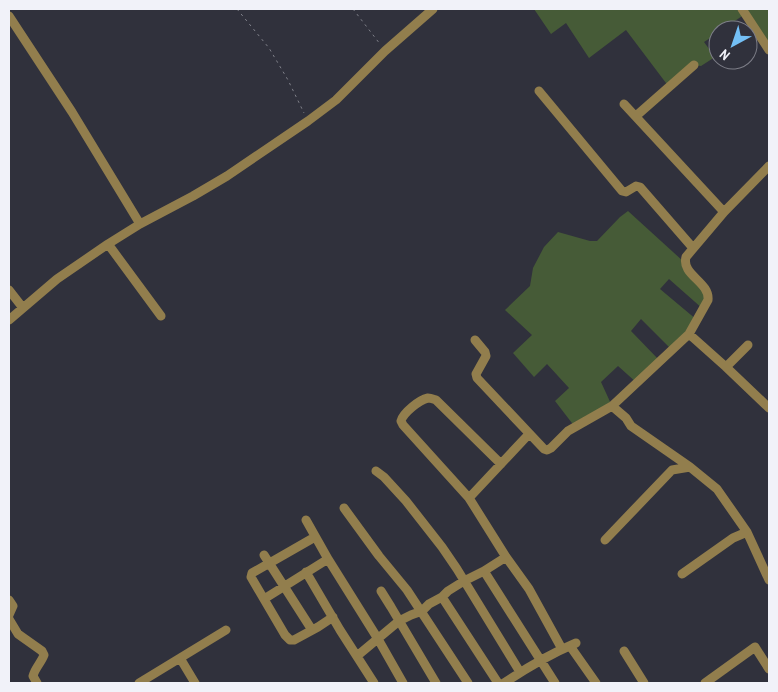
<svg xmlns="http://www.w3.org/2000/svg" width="778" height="692" viewBox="0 0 778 692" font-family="'Archivo Narrow',sans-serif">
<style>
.green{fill:#465b37}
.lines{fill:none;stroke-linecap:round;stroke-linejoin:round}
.path{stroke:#7f8089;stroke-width:1;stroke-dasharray:2.5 4;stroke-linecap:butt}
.street{stroke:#927e4d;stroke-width:9}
</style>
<rect width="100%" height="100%" fill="#30313c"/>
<path class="green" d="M534 9H769V50L745 14 722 30H718V33L704 42 715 57 701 66 694 65 669 87 626 30 589 58 566 23 551 34Z
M628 211 684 262 706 290 703 309 669 279 660 289 697 320 672 350 641 319 631 331 660 361 637 383 618 366 601 382 612 406 575 427 555 401 569 388 547 364 534 377 513 353 532 335 505 310 530 286 533 268 544 247 558 232 590 241H597L620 217Z"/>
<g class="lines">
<path class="path" d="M237 9 269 48 288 80 304 113
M353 9 380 44"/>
<path class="street" d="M742 9 769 50
M9 16 72 112 140 224
M539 91 622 191 626 192 636 186 640 187 693 248
M624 104 724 212
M636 116 694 65
M108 244 161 316
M9 290 23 308
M9 320 57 279 108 244 140 224 193 196 227 176 308 121 336 100 385 51 433 9
M689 334 726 367 769 408
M475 340 485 352 486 356 476 374 477 378 544 449 547 450 551 448 568 431 612 406 689 334 708 300C710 282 681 275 686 257L724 212 769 166
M726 367 748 345
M612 406 626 418 631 426 690 467 717 489 747 532 769 580
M501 464 436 400C433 399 431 398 428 398 419 400 403 413 401 421L403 425 469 498 506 557 529 589 562 649
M376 471 384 477 406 501 442 547 457 569 520 672
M469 498 529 434
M344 508 379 556 407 590 468 683
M306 520 328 559 378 639 403 683
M315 537 252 573 251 577 285 635 290 640H294L318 627 333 617
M605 540 672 470 690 467
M264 555 312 630
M484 571 555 683
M306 572 340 630 374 683
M682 574 733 538 747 532
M381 591 391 607 436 683
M442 597 498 683
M264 599 328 559
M9 600 13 606 9 615
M9 619 18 634 42 651 44 655C41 663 35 668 33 676L37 683
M570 646 596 683
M624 651 644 683
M357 656 399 621 411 615 422 611 429 604 442 597 448 591 464 581 484 571 506 557
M180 658 195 683
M139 683 226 630
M504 683C528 667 550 654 576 643
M705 683 755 647 769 669"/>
</g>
<rect width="778" height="692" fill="none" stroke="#f1f2f9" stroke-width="20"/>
<g transform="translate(733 45) rotate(220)"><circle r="24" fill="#30313c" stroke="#7d7e88"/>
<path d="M0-4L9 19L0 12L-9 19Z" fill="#74c0f6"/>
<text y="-8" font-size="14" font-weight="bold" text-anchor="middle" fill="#f1f2f9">N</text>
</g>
</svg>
